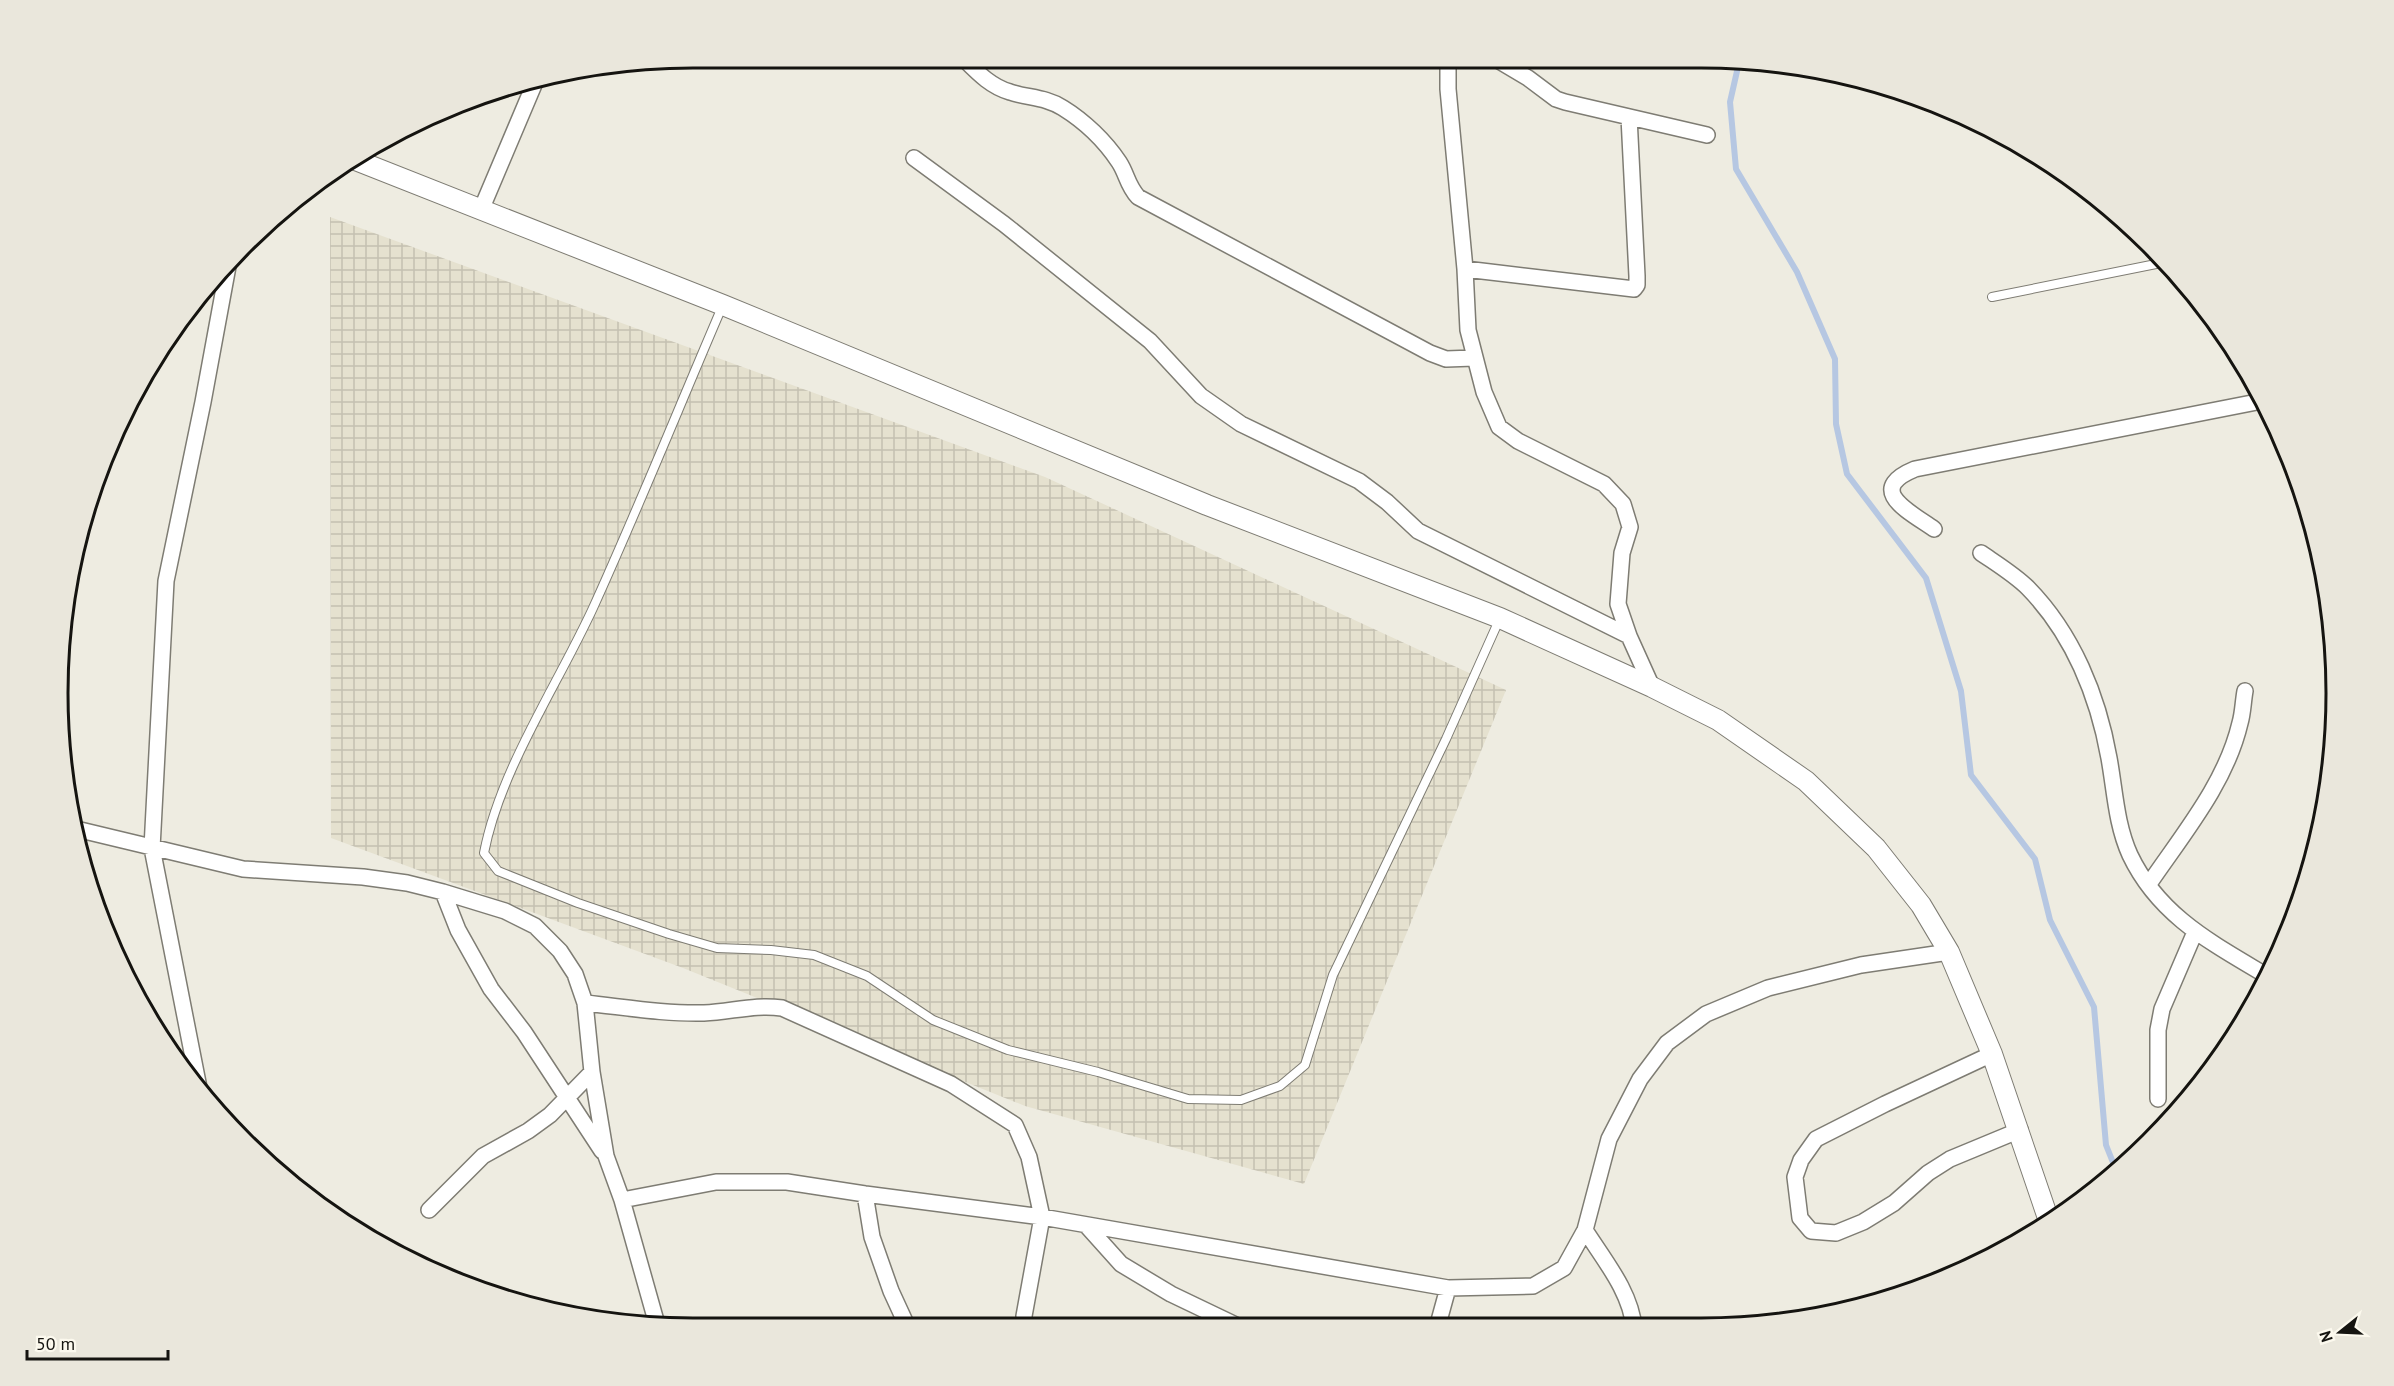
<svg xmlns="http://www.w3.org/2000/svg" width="2394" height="1386" viewBox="0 0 2394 1386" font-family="'PT Sans',sans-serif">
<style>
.industrial{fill:url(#industrial-grid)}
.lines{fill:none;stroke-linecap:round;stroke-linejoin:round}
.stream{stroke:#b6c7e2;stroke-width:6}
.service-casing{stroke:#7e7c73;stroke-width:10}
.minor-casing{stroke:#7e7c73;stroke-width:18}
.tertiary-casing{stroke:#7e7c73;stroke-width:22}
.service{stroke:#fff;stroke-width:8}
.minor{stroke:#fff;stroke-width:15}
.tertiary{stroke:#fff;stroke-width:20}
.rim{fill:none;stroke:#151410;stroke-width:3}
</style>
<defs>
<pattern id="industrial-grid" width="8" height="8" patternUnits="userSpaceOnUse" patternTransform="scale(1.5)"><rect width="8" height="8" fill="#e5e1cf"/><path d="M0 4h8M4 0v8" fill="none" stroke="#c4c0b1"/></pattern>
</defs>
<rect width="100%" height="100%" fill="#eeece1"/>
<path class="industrial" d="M330 217 1045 477 1506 690 1304 1184 1025 1106 683 968 331 838Z"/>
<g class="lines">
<path class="stream" d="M1740 58 1730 102 1736 169 1797 272 1835 359 1836 424 1847 474 1926 578 1961 691 1971 775 2035 859 2050 920 2094 1007 2106 1145 2116 1170"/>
<g class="service-casing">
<path id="service" d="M1992 297 2166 262
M722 307C679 407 638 509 593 608 557 686 500 770 484 853L498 871 578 903 669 934 717 948 771 950 814 955 867 976 933 1020 1008 1050 1098 1072 1188 1099 1241 1100 1280 1086 1305 1065 1333 975 1446 739 1500 618"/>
</g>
<g class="minor-casing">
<path id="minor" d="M1448 59V89L1465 269 1468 330 1484 392 1499 427 1518 441 1604 484 1623 504 1630 527 1622 553 1618 604 1629 636 1652 687
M1496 59 1528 78 1556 99 1565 102 1707 135
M966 61C979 74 992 87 1010 92 1028 98 1046 97 1063 108 1084 121 1105 141 1119 162 1127 174 1127 185 1138 197L1430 353 1446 359 1474 358
M914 158 1004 224 1150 341 1201 396 1241 424 1359 481 1387 502 1418 531 1629 636
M481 210 536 80
M1465 269 1634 289 1637 285V276L1629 117
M1934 529C1910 512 1864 490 1915 469L2262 401
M1981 553C1997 564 2015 575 2028 588 2073 634 2098 696 2109 758 2115 791 2116 824 2130 855 2159 916 2212 943 2267 976
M72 828 243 869 363 877 407 883 443 892 505 911 535 926 560 951 575 974 585 1003 592 1072 606 1156 622 1200 658 1328
M2149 884C2183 834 2226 783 2240 723 2243 713 2243 702 2245 691
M443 892 458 930 491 989 524 1032 602 1151
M585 1003C624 1007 664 1014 704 1013 731 1012 755 1004 782 1008L951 1084 1015 1125 1029 1157 1042 1217 1024 1316 1025 1328
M1992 1054 1885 1104 1816 1139 1801 1160 1795 1177 1800 1218 1811 1231 1836 1233 1863 1222 1894 1203 1928 1173 1950 1159 2020 1130
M200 1093 152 848 166 581 203 402 229 261
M2158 1099V1030L2162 1009 2195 932
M865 1194 872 1237 891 1291 908 1328
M622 1200 716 1182H787L865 1194 1042 1217 1448 1288 1533 1286 1564 1268 1585 1230 1609 1139 1640 1079 1667 1043 1706 1014 1768 988 1861 965 1949 952
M429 1210 483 1156 528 1131 550 1115 592 1072
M1086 1225 1121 1264 1171 1294 1242 1328
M1585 1230C1604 1260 1631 1292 1634 1328
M1437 1328 1448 1288"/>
</g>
<g class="tertiary-casing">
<path id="tertiary" d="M353 159 723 305 1207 505 1500 618 1652 687 1718 720 1806 781 1876 848 1921 905 1949 952 1992 1054 2049 1221"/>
</g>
<use href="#service" class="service"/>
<use href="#minor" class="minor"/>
<use href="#tertiary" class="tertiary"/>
</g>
<path d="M0 0H2394V1386H0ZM693 68H1701A625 625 0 0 1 2326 693V693A625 625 0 0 1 1701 1318H693A625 625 0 0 1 68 693V693A625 625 0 0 1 693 68Z" fill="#eae7dc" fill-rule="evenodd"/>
<path class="rim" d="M693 68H1701A625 625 0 0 1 2326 693V693A625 625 0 0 1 1701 1318H693A625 625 0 0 1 68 693V693A625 625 0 0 1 693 68Z"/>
<g transform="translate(2340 1332) rotate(252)" stroke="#fcf9ee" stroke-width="4.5" paint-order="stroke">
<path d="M0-4.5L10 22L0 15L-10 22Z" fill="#151410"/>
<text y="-9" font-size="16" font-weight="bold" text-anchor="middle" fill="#151410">N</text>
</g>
<path d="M27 1350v9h141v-9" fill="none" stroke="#151410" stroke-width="3"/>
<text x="36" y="1350" font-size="18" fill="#151410" stroke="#fcf9ee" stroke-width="4.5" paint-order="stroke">50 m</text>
</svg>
